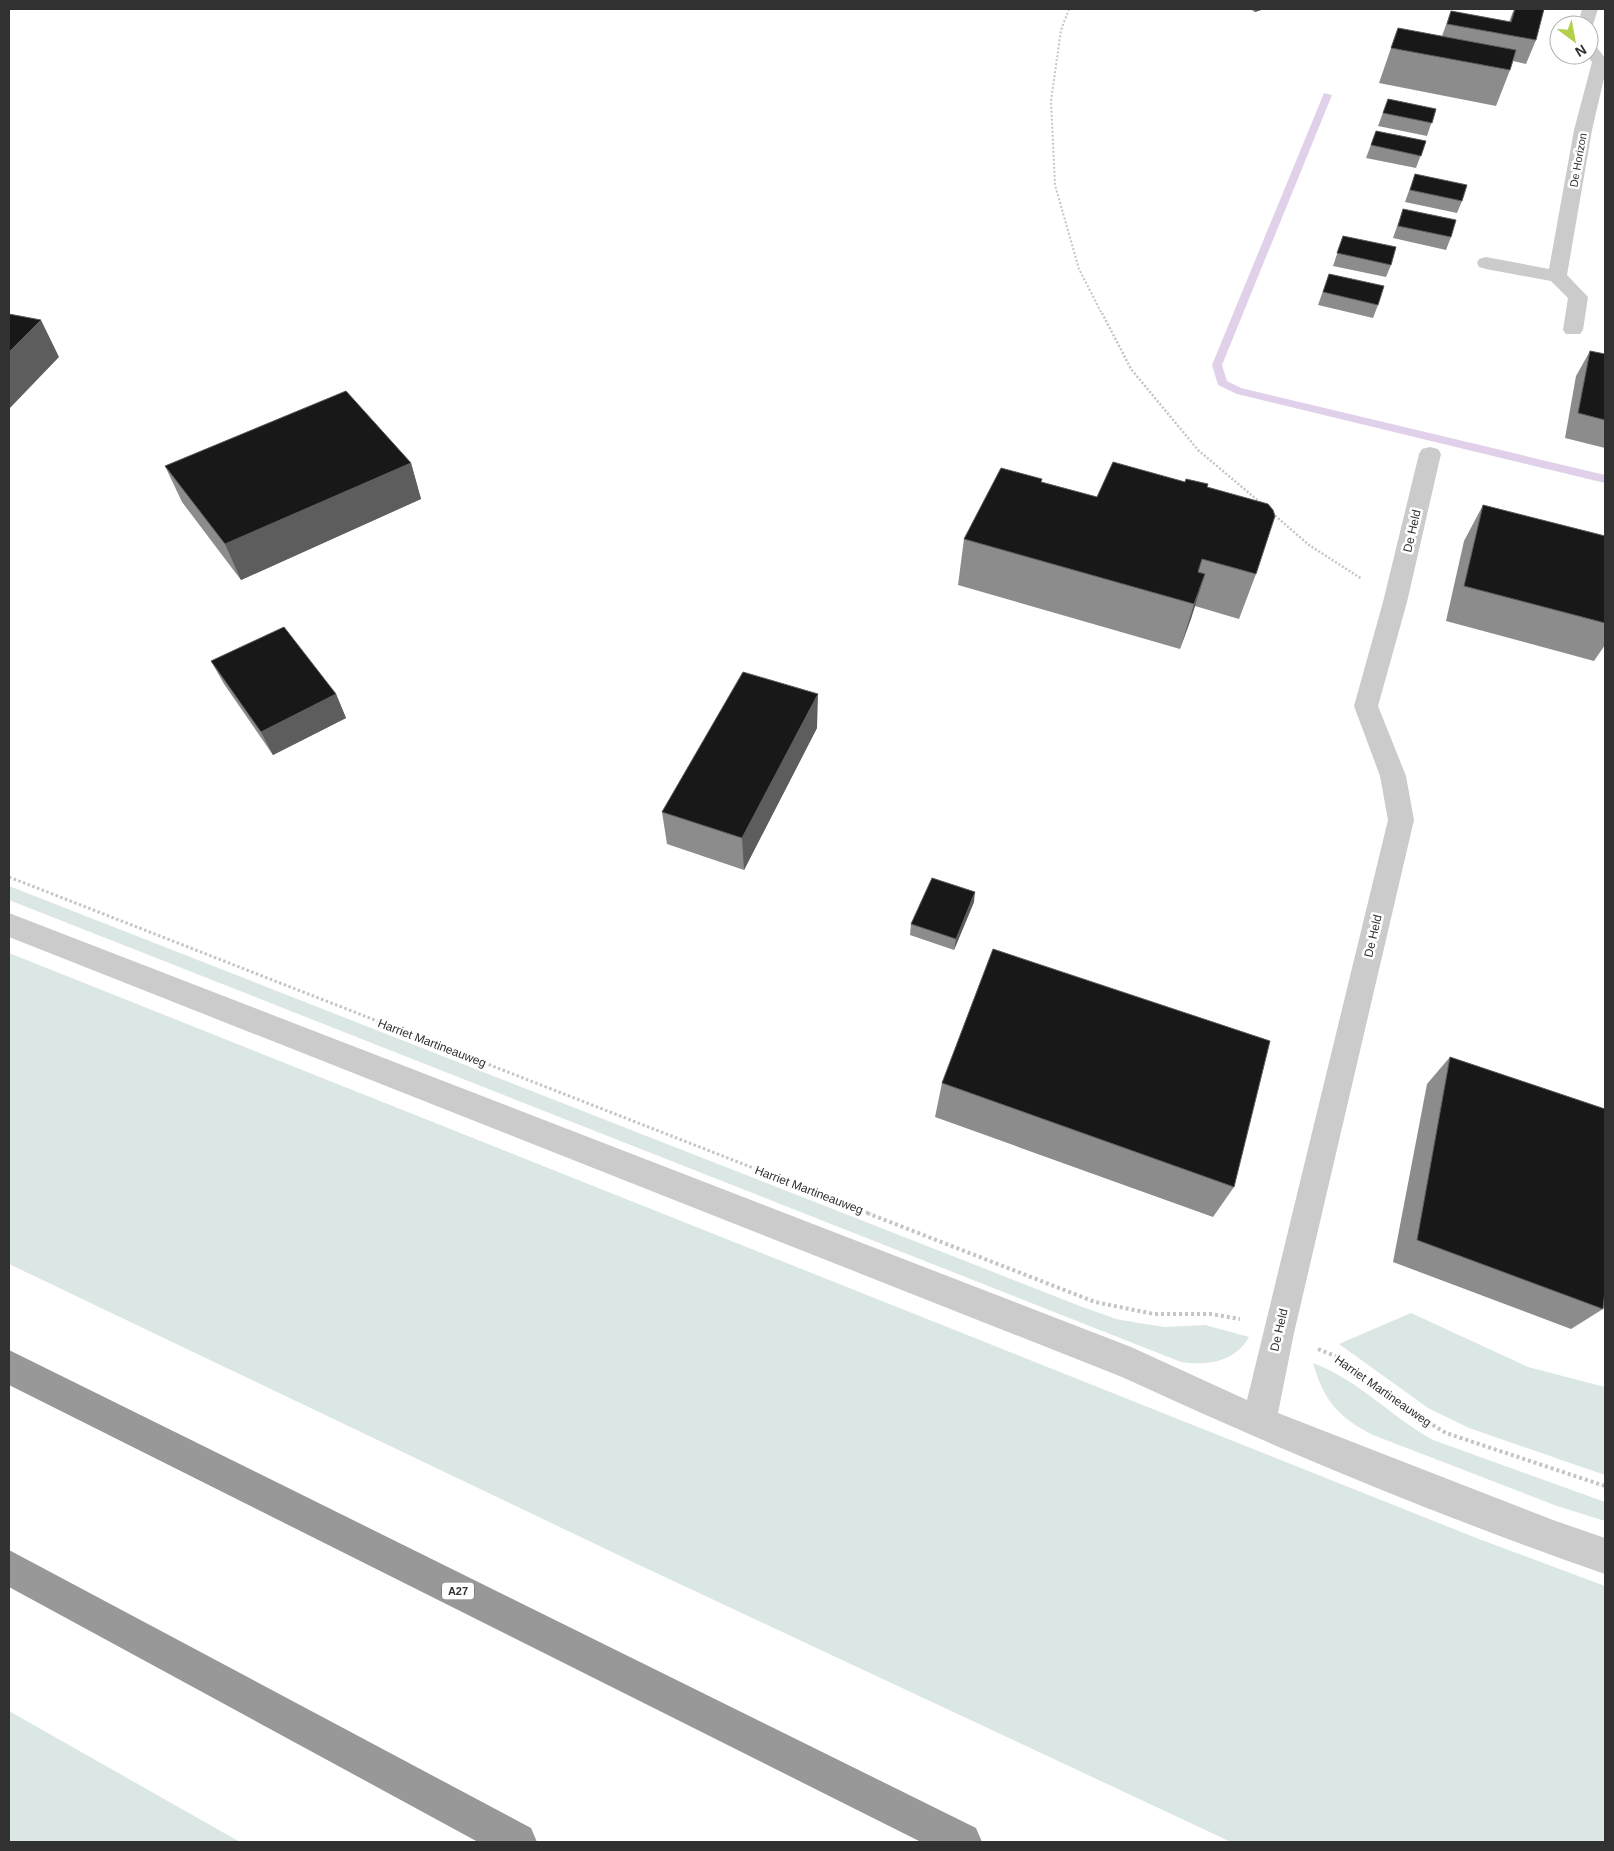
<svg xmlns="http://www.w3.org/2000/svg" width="1614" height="1851" viewBox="0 0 1614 1851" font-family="Helvetica,sans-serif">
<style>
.green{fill:#dbe7e4}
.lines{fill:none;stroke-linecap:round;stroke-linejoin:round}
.stream{fill:#e1d0e9;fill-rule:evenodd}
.path-far3{stroke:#c5c5c5;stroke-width:2;stroke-dasharray:2 2;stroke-linecap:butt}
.path-far2{stroke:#c5c5c5;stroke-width:2.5;stroke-dasharray:2 2;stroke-linecap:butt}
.path-far1{stroke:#c5c5c5;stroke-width:3;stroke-dasharray:2.5 2.5;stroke-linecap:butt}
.path{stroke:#c5c5c5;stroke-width:4;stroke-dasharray:3 3;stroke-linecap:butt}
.street{fill:#cbcbcb;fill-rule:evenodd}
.highway{fill:#989898;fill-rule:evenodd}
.wall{fill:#8c8c8c}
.shaded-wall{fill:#5d5d5d}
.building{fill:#181818;stroke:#5d5d5d}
.labels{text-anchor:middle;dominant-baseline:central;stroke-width:5;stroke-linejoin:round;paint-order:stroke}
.far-street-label{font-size:11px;fill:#313131;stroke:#fff}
.shield{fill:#fff;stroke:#6f6f6f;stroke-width:1}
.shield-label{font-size:11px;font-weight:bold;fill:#313131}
.street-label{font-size:12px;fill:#313131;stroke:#fff}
</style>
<rect width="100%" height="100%" fill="#fff"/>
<path class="green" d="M9 886 1080 1306 1116 1319 1139 1323 1164 1327 1205 1325 1249 1337C1235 1362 1207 1366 1181 1362L9 900Z
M9 953 1479 1539 1605 1586V1842H1231L635 1563 9 1264Z
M1411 1313 1528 1367 1605 1387V1475L1469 1428 1428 1408 1339 1344Z
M1313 1363C1359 1380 1391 1417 1433 1440L1605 1502V1521L1557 1506 1373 1435C1338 1417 1324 1401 1313 1363Z
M9 1711 240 1842H9Z"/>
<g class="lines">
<path class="stream" d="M1324 93 1332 95 1222 365 1227 381 1241 388 1605 475V483L1237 394 1218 385 1212 365Z"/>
<path class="path-far3" d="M1069 9 1061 30 1051 101 1055 185 1079 269 1102 314"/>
<path class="path-far2" d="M1102 313 1131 369 1198 450 1262 504
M1272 513 1309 545 1362 579"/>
<path class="path-far1" d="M9 877 871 1214"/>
<path class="path" d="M867 1213 1095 1302 1154 1314H1210L1240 1319
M1318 1349 1335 1356 1400 1405 1446 1433 1605 1486"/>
<path class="street" d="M1582 9H1598L1592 28 1589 29V25H1578Z
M1589 43 1595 45 1605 58V74L1592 130 1567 275 1588 297 1583 330 1580 334H1566L1563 330 1568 298 1551 281 1486 269 1479 267 1477 263 1479 259 1486 257 1549 269 1574 130 1592 62 1586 55H1589Z
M1430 447 1438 449 1441 454 1407 602 1378 706 1406 776 1414 820 1294 1333 1278 1413 1553 1520 1605 1538V1574C1441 1517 1280 1450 1122 1377L9 937V913L1131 1347 1247 1400 1388 820 1380 776 1354 706 1383 602 1419 454 1422 449Z"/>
<path class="highway" d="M9 1350 976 1828 982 1842H921L9 1385Z
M9 1550 531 1828 537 1842H478L9 1587Z"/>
</g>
<path class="wall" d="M1250 9H1264L1255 12Z
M1514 9H1542L1536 40 1526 64 1513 61 1510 70 1496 106 1379 83 1391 48 1442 36 1451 11 1509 22Z
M1388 99 1436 109 1427 136 1378 126Z
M1376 131 1426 141 1416 168 1366 158Z
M1415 174 1462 201 1457 213 1405 202Z
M1403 209 1451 237 1446 250 1393 238Z
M1343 236 1391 265 1386 277 1333 266Z
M1329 274 1378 305 1373 318 1318 305Z
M1590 351 1605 354V448L1565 438 1576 376Z
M411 463 421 499 241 580 182 502 165 466Z
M1042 482 1097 497 1207 487 1256 574 1239 619 1195 606 1180 649 958 585 964 539Z
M1483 505 1605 536V645L1594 661 1446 621 1464 541Z
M211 661 336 694 346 718 273 755 224 684Z
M817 728 744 870 667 844 662 812Z
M974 902 954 950 910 935 911 924Z
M1450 1057 1603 1309 1571 1329 1393 1262 1427 1084Z
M942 1083 1234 1187 1213 1217 935 1117Z"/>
<path class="shaded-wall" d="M1255 9H1264L1255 12Z
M41 320 59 357 9 409V352Z
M411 463 421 499 241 580 225 544Z
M1205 574 1191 619 1180 649 1194 604Z
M336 694 346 718 273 755 261 732Z
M818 694 817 728 744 870 742 838Z
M975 892 974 902 954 950 956 939Z"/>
<path class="building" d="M1515 9H1544L1536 40 1447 24 1451 11 1511 22Z
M1398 28 1516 50 1510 70 1391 48Z
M1388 99 1436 109 1432 123 1383 113Z
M1376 131 1426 141 1421 156 1371 145Z
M1415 174 1467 185 1462 201 1410 190Z
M1403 209 1456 220 1451 237 1398 226Z
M1343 236 1396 247 1391 265 1337 253Z
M1329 274 1384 286 1378 305 1323 292Z
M9 314 41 320 9 352Z
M1590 351 1605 354V420L1578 413Z
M346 391 411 463 225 544 165 466Z
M1113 462 1185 482 1186 479 1208 484 1207 487 1268 504 1273 510 1275 516 1256 574 1202 559 1198 572 1205 574 1194 604 964 539 1001 468 1042 479 1041 482 1097 497Z
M1483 505 1605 536V623L1464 586Z
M284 627 336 694 261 732 211 661Z
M743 672 818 694 742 838 662 812Z
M932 878 975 892 956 939 911 924Z
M993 949 1270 1041 1234 1187 942 1083Z
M1450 1057 1605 1109V1290L1603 1309 1417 1240Z"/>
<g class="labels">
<g class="far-street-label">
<text transform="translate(1578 160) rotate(-80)">De Horizon</text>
</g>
<rect class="shield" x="442" y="1582.5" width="32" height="17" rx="4"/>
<g class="shield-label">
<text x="458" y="1591">A27</text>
</g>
<g class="street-label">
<text transform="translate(1412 531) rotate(-77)">De Held</text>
<text transform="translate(1373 936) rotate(-77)">De Held</text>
<text transform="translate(432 1043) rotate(21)">Harriet Martineauweg</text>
<text transform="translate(809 1190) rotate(21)">Harriet Martineauweg</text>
<text transform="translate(1279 1330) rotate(-77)">De Held</text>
<text transform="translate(1383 1391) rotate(35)">Harriet Martineauweg</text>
</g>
</g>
<rect width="1614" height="1851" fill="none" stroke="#313131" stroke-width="20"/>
<g transform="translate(1574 40) rotate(148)"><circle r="24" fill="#ffffff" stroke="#adadad"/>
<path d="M0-4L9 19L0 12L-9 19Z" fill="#b2d04b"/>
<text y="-8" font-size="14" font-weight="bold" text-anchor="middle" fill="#313131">N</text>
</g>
</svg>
